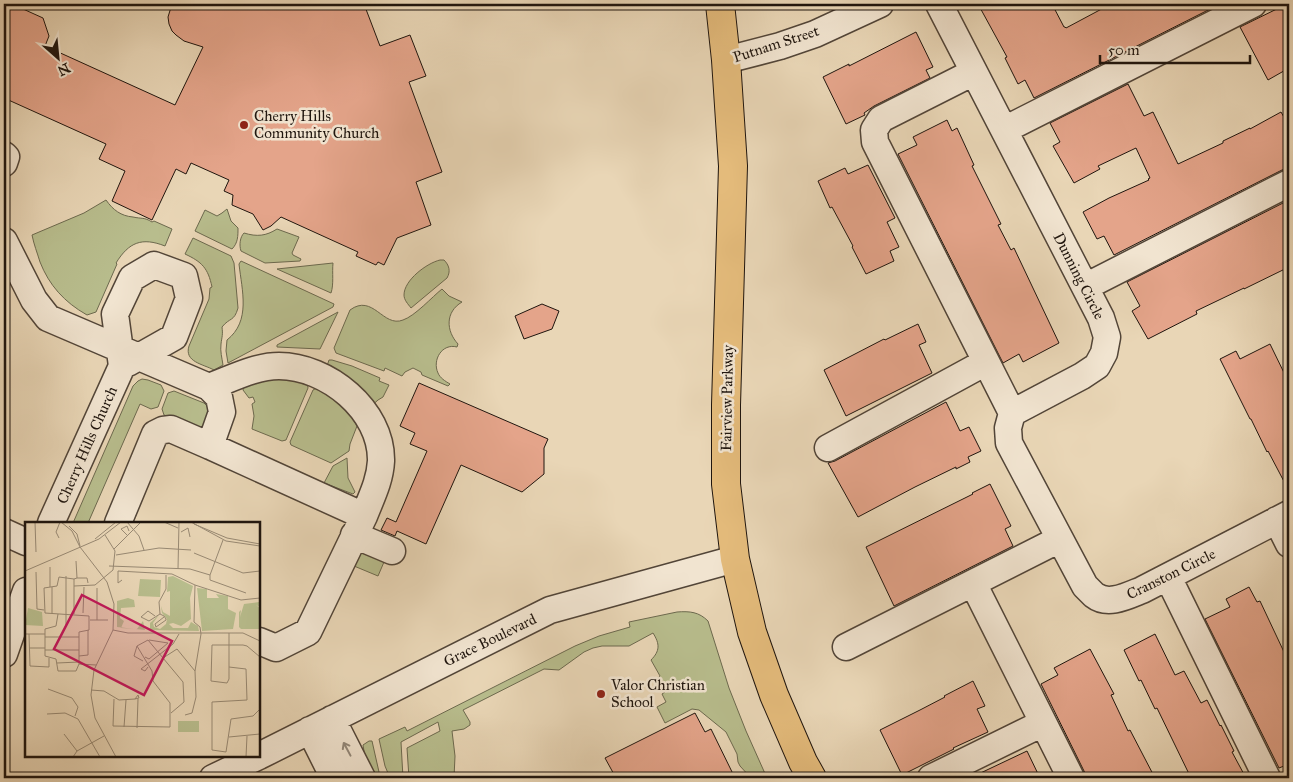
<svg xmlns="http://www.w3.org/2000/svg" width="1293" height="782" viewBox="0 0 1293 782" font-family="'IM FELL Great Primer',serif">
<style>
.grass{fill:#b8bd8d;stroke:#6c694e}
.building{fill:#e4a48a;stroke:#1f150e}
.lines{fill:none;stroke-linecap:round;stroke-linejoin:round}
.minor-casing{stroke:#524538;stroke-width:29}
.major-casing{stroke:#1f150e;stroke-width:30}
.minor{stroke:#f1e4d0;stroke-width:26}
.major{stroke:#e4bb7b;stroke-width:28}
.oneway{stroke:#928779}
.poi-dot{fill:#8f2418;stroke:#f1e4d0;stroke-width:2}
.labels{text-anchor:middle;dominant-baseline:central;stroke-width:5;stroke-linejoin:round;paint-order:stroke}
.street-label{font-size:15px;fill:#1f150e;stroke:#f1e4d0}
.poi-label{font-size:15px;fill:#1f150e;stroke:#f1e4d0;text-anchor:start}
.inset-road{fill:none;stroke:#988973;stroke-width:1}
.view{fill:#c2185b;fill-opacity:0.15;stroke:#c2185b;stroke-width:2.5}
.inset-edge{fill:none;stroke:#1f150e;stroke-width:2.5}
</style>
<rect width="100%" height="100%" fill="#e9d6b6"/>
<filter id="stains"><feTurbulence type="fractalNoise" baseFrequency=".004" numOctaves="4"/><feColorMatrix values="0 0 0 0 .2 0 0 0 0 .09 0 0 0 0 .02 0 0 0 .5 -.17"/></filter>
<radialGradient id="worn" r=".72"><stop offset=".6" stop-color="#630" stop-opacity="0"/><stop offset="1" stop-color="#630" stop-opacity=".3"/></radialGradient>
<path class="grass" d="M106 200C113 210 121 216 133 217 142 219 144 217 152 222L154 221 172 229 165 246C142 237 129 242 116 263L117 264 96 312 87 315C64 302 49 285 40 262 37 252 34 245 32 235L84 213Z
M227 209 231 221 238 228C238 236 238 243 232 249L195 231 205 210 217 216 222 213Z
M277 229 299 237 292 253 293 255 301 259 300 261 265 263 241 251C239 245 240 237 244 233 257 237 266 236 277 229Z
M193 238 231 256 234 263 238 308C234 322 230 317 222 327 223 335 222 336 221 344 220 351 222 358 223 365L214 370C203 364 184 362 189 346L209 299 210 288 212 287C208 268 202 262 185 254Z
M440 260H444C449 265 451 271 447 278L411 308C408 304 404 300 404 295 404 280 427 263 440 260Z
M241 261 334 304 333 307 228 363 226 351 227 340C251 321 242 291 239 264Z
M333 263C332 273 334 284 331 293L277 269Z
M442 289 449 296 462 302C445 312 446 331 458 344L457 347C442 343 432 360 438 373 440 378 445 381 450 384L448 386 422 375 421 372 413 368 405 372 402 376 385 368 384 371 336 353 334 348 350 310C373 293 383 328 403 320 415 316 432 297 442 289Z
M338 312 320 349 277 347V345Z
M329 360H332L352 366 380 378 379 381 389 385 383 397 378 400 369 408 326 369Z
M280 377 307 381 308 388 286 440 282 441 252 429 254 416 252 404 255 402 253 397 249 398 243 390 244 385Z
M142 379 148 380 161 385 164 391 158 407 151 409 140 404 88 523H73L133 386 138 381Z
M320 386 350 413 357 426 350 444 349 451 331 463 291 445 290 442 313 390Z
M174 391 204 403 207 406 209 410 205 425 198 428 193 427 164 415 162 409 168 393Z
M347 458 348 478 355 492 353 494 324 483 333 466Z
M358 548 387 555 378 576 354 566Z
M677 612C690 611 699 612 708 621L729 688 746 731 767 778H751L740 766 738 762 737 754 726 732 699 710 692 709 665 723 657 707 666 702 662 694 665 692 658 678 660 676 651 660C660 651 660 644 653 633L629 646H602L593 648 584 652 559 670 544 669 463 710 470 722V725L464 729 452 731 455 756 454 778H409L407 748 440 731 438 722 401 742 403 778H390L385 766 379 739 405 727 407 731 575 646 599 636 630 627 629 622Z
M369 741H372L379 772 382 778H376L365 757 363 745Z"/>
<path class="building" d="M4 4H12L43 18 49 36 45 46 175 105 203 47 184 41 176 35 172 31 169 24 168 17 172 4H364L380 46 410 35 426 76 409 82 442 172 416 182 431 225 397 238 384 265 378 262 376 265 356 256 358 252 281 217 271 226 263 230 253 214 232 205 233 195 224 191 229 180 191 163 186 174 176 169 152 220 112 201 125 171 99 159 106 144 4 98Z
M978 4H1052L1064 27H1065L1066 28 1111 4H1220L1034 98 1025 80 1018 84 1005 58 1007 57Z
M1287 4H1289V68L1268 80 1240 27Z
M916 32 933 67 926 70 930 78 874 106 864 113 865 115 846 124 823 77 849 64V66Z
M1128 84 1144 116 1153 112 1178 164 1223 143V141L1250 128V129L1281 112 1289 126V168L1282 170 1114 255 1104 236 1097 239 1083 212 1109 198 1149 180 1148 179 1150 178 1136 148 1098 166 1100 169 1074 183 1053 146 1060 142 1050 123Z
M947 120 952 131 957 128 974 165 972 166 1001 224 998 225 1011 250 1014 248 1059 343 1023 362 1019 354 1003 363 898 154 917 145 913 137Z
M868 165 895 218 887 222 899 247 890 251 894 261 866 274 852 247 853 246 832 207 830 208 818 181 845 168 848 174Z
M1289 200V267L1244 289V288L1196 311 1197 314 1148 339 1132 311 1140 306 1127 282Z
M542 304 559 311 552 329 524 339 515 316Z
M918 324 926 342 919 345 932 373 846 416 824 370 884 339 885 340Z
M1270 344 1289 383V491L1268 451 1267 452 1251 419H1250L1220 359 1236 351 1240 359Z
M419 383 548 439 544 448V474L522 492 461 465 426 544 397 531 395 536 381 530 387 518 396 522 427 451 410 444 415 433 400 426Z
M946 402 960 431 969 427 981 451 968 457 970 462 956 469V467L915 487 858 517 828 463 835 461Z
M990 484 1011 526 1005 529 1013 546 894 606 866 547 973 494 972 493Z
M1249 587 1257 602 1260 601 1284 652 1289 650V764L1279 768 1205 619 1230 607 1226 599Z
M1155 634 1175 675 1184 671 1201 703 1207 700 1220 726 1221 725 1234 751 1232 752 1246 778H1191L1157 708 1155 709 1141 680 1139 681 1124 650Z
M1090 649 1114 694 1111 695 1128 731 1130 730 1155 778H1087L1084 771 1041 684 1058 675 1054 668Z
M973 681 985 706 977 709 988 732 953 748 954 749 902 775 880 730 920 710 945 697 944 696Z
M695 713 705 732 711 729 735 778H616L605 758Z
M1027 751 1040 778H970Z"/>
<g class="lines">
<g class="minor-casing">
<path id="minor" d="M939 4 1101 318 1107 337 1104 353 1097 366 1082 376 1012 413 1008 428 1009 443 1085 586C1088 589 1091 592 1094 595 1108 606 1127 596 1142 590L1289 514
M726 60 780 46 815 34 880 4
M974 72 881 119 874 130 875 142 1012 413
M1004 130 1253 4
M4 155 6 157 4 163
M4 241 34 300 48 318 209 387 219 397 222 412 210 446 364 516 308 632 276 648 259 641
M1085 287 1289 183
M209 387C231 379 255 366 279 366 327 366 382 410 381 461 380 481 371 498 364 516
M828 448 986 362
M1277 520 1289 544
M51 523 122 366 115 314 132 278 154 265 184 276 189 298 174 337 128 363
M118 523 155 434 163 430 171 429 210 446
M4 532 26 542
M354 535 392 551
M1168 577 1267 778
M973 583 1071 778
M846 647 1060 539
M4 654 26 591
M332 719 362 778
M310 730 334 778
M259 756 550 610 735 559
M213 778 259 756
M931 778 1043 723"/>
</g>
<g class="major-casing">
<path id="major" d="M720 4 726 60 733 166 726 405V484L735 559 752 632 774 695 803 762 812 778"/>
</g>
<use href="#minor" class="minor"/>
<use href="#major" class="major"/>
</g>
<defs><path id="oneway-shaft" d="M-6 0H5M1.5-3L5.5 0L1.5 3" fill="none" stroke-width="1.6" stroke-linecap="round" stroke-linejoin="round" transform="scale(1.25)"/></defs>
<use class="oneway" href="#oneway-shaft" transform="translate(347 749) rotate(-118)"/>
<g class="poi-dot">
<circle cx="244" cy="125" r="5"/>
<circle cx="601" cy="694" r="5"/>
</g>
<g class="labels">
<g class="street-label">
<text transform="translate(776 44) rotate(-18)">Putnam Street</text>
<text transform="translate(1079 276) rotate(63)">Dunning Circle</text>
<text transform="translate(727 398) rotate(-89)">Fairview Parkway</text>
<text transform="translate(87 445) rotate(-66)">Cherry Hills Church</text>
<text transform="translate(1171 574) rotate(-26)">Cranston Circle</text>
<text transform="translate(490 640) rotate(-26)">Grace Boulevard</text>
</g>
<g class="poi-label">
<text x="254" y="116">Cherry Hills<tspan x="254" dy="17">Community Church</tspan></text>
<text x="611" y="685">Valor Christian<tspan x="611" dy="17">School</tspan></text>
</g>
</g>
<g transform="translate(25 522)">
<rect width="235" height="235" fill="#e9d6b6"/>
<path d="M148 54 168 64 165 76 166 97 156 104 148 101 144 102 148 106H163L166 100 173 104 174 109 125 108V101L134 93 128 101 129 105 135 107 141 102 142 97 137 91 136 84 138 90 145 94V69L142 70 143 55ZM115 57 136 58 135 75 113 74ZM172 66 182 67V76H194L191 72 203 74V87L211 91 208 107 177 109ZM103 76 109 78 110 85 96 86 95 96 99 99 96 106 112 107 118 99 120 108 92 105V79ZM234 80 235 85 231 83 235 86V107H216L214 105V90L216 88 215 95 219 82ZM153 199H174V210H153Z" fill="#b8bd8d"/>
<path d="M3 86 17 90 18 104 0 103Z" fill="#b8bd8d"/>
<path class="inset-road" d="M10 0 11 30M36 0 47 9 55 25M102 0 114 14 119 28M139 0 153 6M166 0 201 19 235 24M169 2 202 16 235 22M44 4 52 12 55 24M156 10 163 6 165 15M103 14 96 7 102 4 104 9M34 16 31 10 35 0M70 17 91 0M55 25 82 60 89 82 88 108 69 148 66 173 70 196 91 235M89 27 116 0M169 31 218 51 235 49M91 33 134 26 166 28M84 44 165 47 185 53 198 18M153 47 154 0M0 49 74 17 96 0M11 50 12 87 19 88M185 53V58L221 71M52 56H62L63 61M49 57 52 56 51 39M97 58 93 61V49L147 52 170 63 216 78 235 76M49 64 70 63 88 48 90 29 80 13M25 65V45M27 65V91M58 91 59 65M33 92 31 104 20 107V134L31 137 33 149H51L54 142V110L64 108V94L20 91 19 66 32 64 34 55 49 57V92M130 94 123 89 116 95 124 99 135 92M139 95 130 102 131 105 141 98V97L139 94 135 92 134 80 141 67V53M65 98H83M72 98V66M41 103V54M88 108 103 111H218L235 119M204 111V157L202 161 186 159 187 123H218L222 124 235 135M0 112H20M4 112 5 144 24 145V136M20 115H54M112 124 109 134 118 139M4 126H20M20 128H54M54 134 63 133V108M120 135 124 137 143 121 124 118M138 136 152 127 170 149M32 141 54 140M54 142 71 143M123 145 120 149 116 147 148 122 154 112M204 145 221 147 222 178 187 180V228L201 230 206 197 228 194 235 187M23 167 47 176 53 185 50 194M66 168 79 169 94 178 110 177 113 173 114 176 110 177M89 177 88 204 145 205V181L128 159 127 149 112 124 123 118 158 160 159 180 146 191M22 192 40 191 53 197 75 235M160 193 167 191 171 175 170 149 176 112 175 105 169 100 170 63M99 205 101 178M112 206 113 177M39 212 52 229M204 215 235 212M48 235 52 229 79 214M221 235 222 214"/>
<path class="view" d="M57 73 147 119 119 173 29 127Z"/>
<rect width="235" height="235" class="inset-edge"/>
</g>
<rect width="1293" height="782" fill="none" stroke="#e9d6b6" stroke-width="20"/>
<rect x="5" y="5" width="1283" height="772" fill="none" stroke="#1f150e" stroke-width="2.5"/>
<rect x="10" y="10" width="1273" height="762" fill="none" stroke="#1f150e"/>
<g transform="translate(58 58) rotate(153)" stroke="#f1e4d0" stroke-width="4" paint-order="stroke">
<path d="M0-4L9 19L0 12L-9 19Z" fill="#1f150e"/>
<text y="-8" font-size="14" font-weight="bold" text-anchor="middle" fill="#1f150e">N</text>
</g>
<path d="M1100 55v8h150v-8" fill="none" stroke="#1f150e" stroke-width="2.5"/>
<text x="1108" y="55" font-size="15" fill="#1f150e" stroke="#f1e4d0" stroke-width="4" paint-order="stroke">50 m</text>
<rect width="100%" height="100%" filter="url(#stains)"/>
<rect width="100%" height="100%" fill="url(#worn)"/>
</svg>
